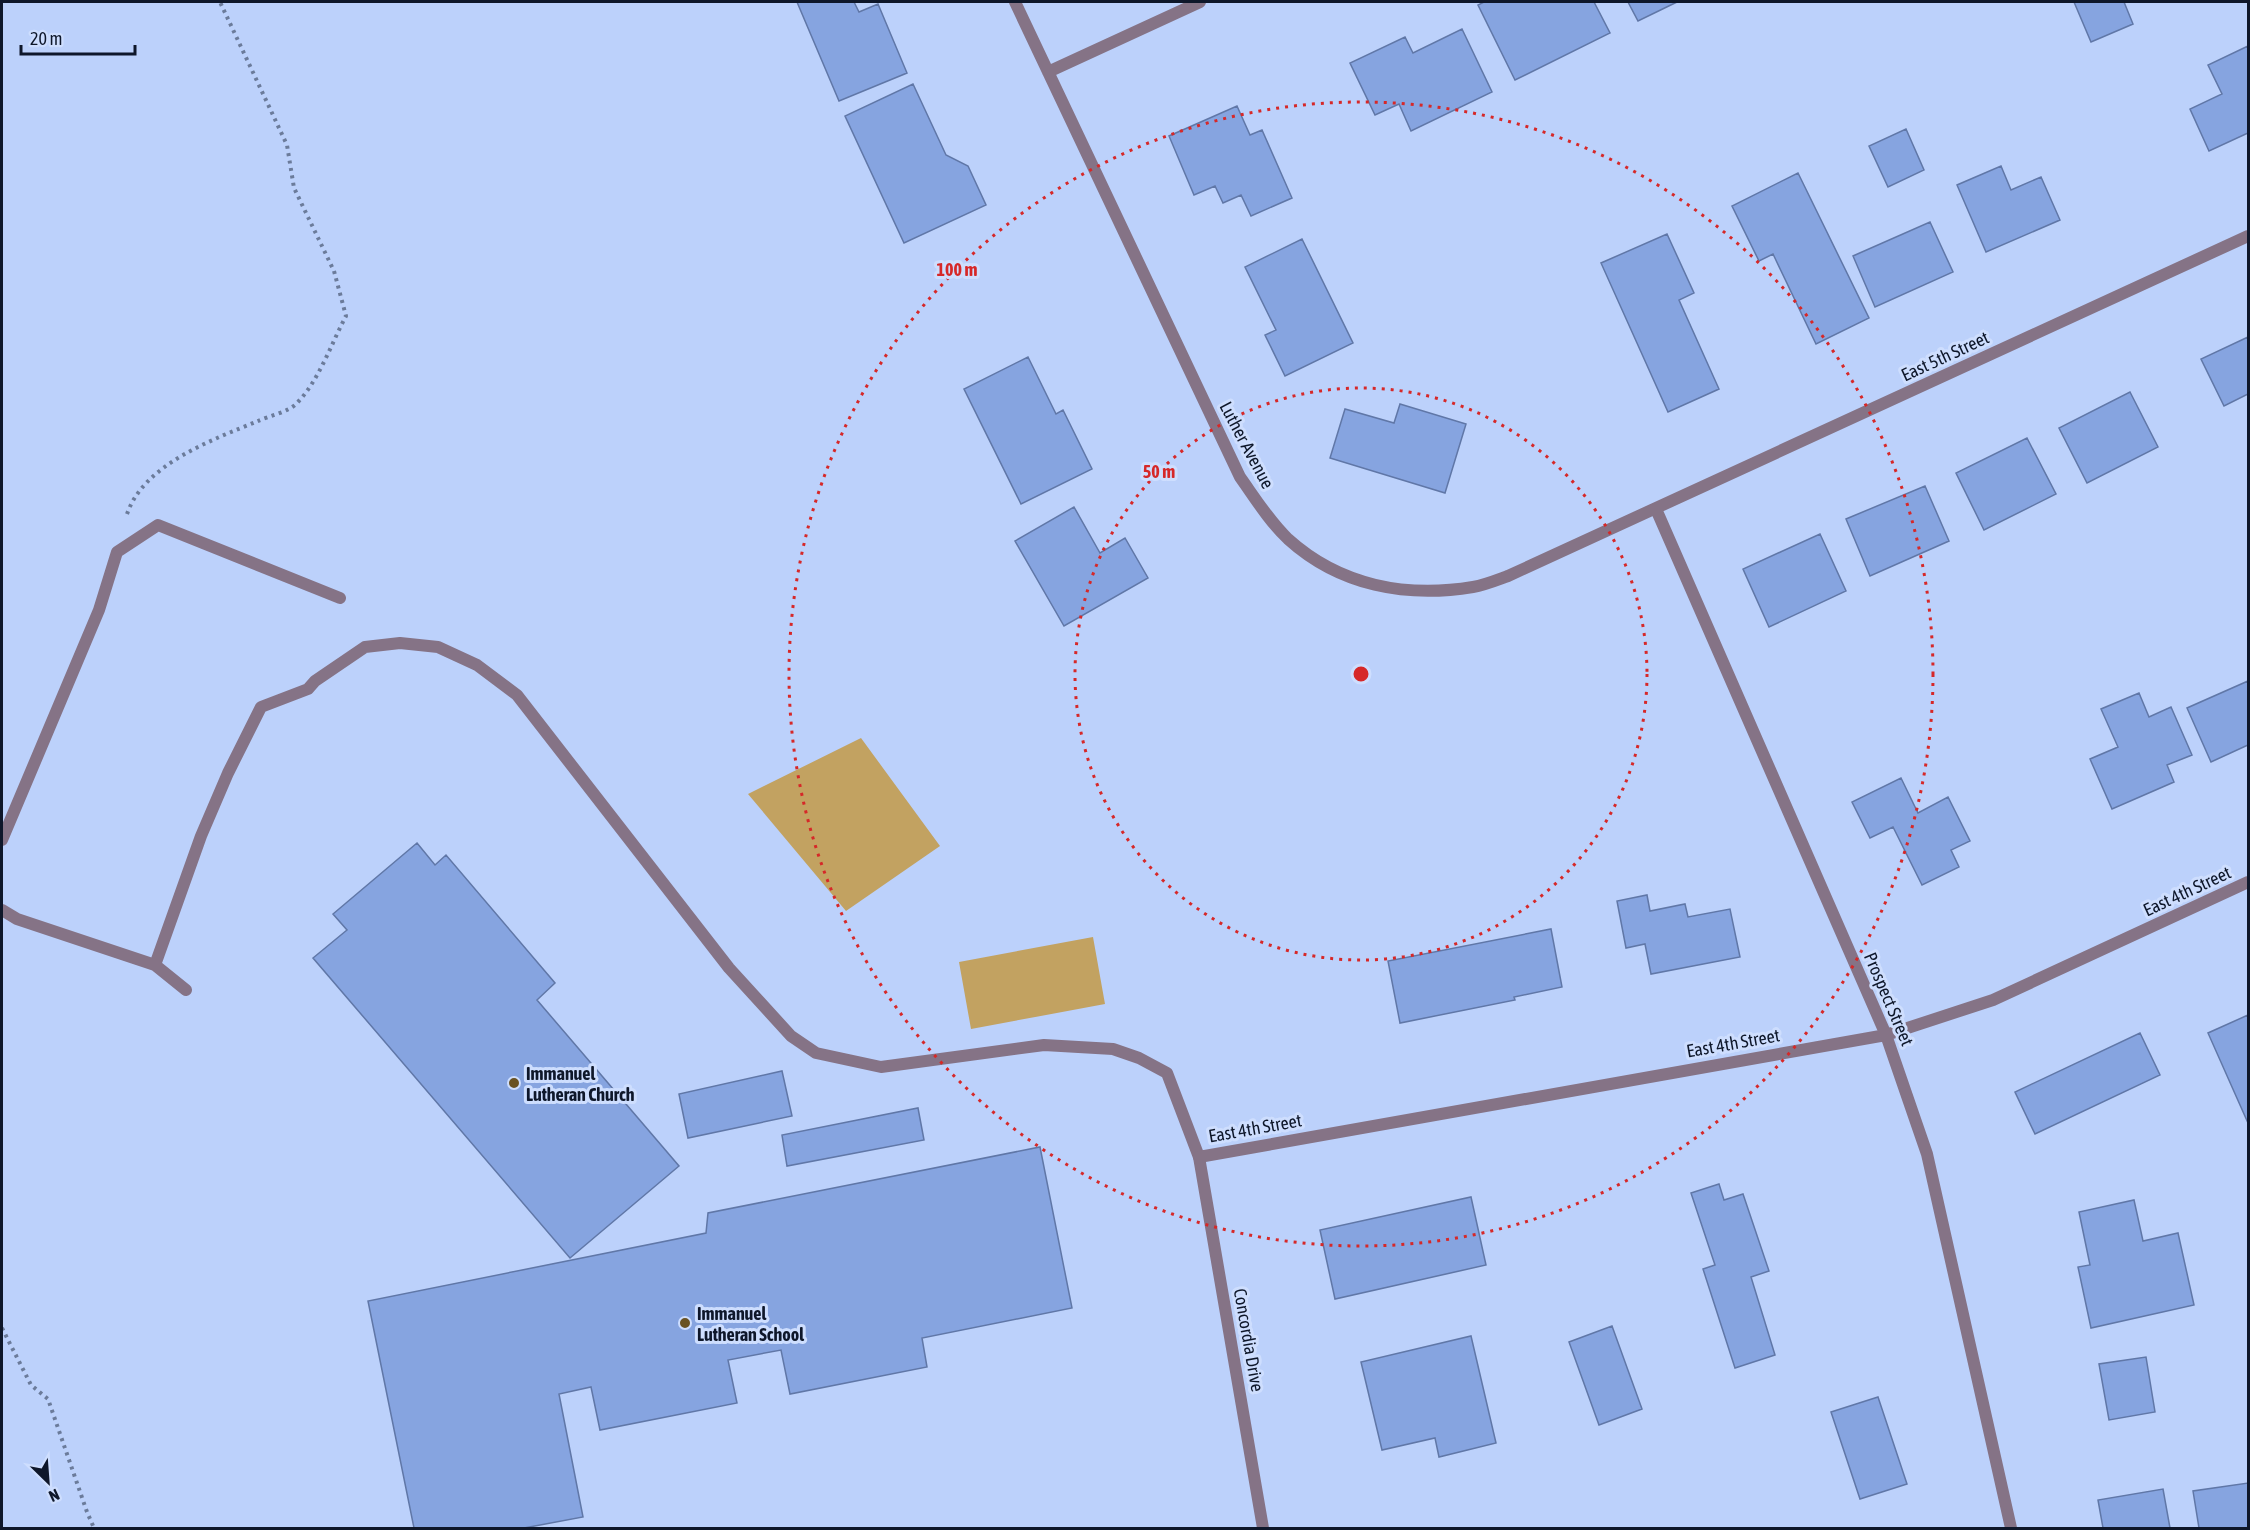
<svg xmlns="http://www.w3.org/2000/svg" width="2250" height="1530" viewBox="0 0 2250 1530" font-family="'Asap Condensed',sans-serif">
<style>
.green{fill:#c2a261}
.building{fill:#86a4e0;stroke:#6077a7;stroke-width:1.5}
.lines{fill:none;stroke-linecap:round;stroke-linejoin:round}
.path{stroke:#6b7b9a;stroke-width:4;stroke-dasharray:3 4.5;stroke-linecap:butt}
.lane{stroke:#857386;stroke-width:12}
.street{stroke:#857386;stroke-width:12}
.ring{fill:none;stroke:#d62828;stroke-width:3;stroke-dasharray:3 6}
.poi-dot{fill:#695222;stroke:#cedefe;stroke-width:2}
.labels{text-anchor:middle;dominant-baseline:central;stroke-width:6;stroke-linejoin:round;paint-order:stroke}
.street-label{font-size:18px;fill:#0e172a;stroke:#cedefe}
.poi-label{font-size:18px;font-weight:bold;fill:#0e172a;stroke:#cedefe;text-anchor:start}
.centre{fill:#d62828;stroke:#cedefe;stroke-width:3}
.ring-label{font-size:18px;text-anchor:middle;font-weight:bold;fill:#d62828;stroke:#cedefe;stroke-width:6;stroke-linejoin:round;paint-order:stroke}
</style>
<rect width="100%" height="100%" fill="#bcd1fb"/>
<path class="green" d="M861 738 940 846 846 911 748 794Z
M1093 937 1105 1004 971 1029 959 962Z"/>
<path class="building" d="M797 2H854L859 12 878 4 907 73 839 101Z
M1484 2H1594L1610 33 1515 80 1478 5Z
M1628 2H1677L1638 21Z
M2074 2H2124L2133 24 2091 42Z
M1462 29 1492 92 1411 131 1399 104 1375 115 1350 63 1405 37 1413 53Z
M2248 46V133L2209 151 2190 109 2222 94 2208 65Z
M913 84 946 155 968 166 986 205 904 243 845 116Z
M1237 106 1250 135 1262 130 1292 198 1251 216 1241 195 1223 203 1215 186 1194 195 1169 136Z
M1906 129 1924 170 1888 187 1869 146Z
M2001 166 2011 190 2041 177 2060 220 1986 252 1957 185Z
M1798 173 1869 318 1816 344 1773 254 1759 261 1732 206Z
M1930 222 1953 272 1875 307 1853 256Z
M1667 234 1694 293 1679 300 1719 389 1668 412 1601 263Z
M1302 239 1353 343 1285 376 1265 335 1276 330 1245 267Z
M2248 337V394L2224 406 2201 359Z
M1028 357 1056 414 1063 410 1092 469 1021 504 964 389Z
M2130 392 2158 447 2087 483 2059 428Z
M1400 404 1466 424 1445 493 1330 458 1345 409 1394 423Z
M2027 438 2056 494 1984 530 1956 473Z
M1925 486 1949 541 1870 576 1846 519Z
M1074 507 1100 553 1125 538 1148 578 1064 626 1015 541Z
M1820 534 1846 591 1769 627 1743 569Z
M2248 681V745L2211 762 2187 708Z
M2139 693 2149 717 2171 707 2192 755 2167 765 2174 782 2112 809 2090 759 2118 747 2101 709Z
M1901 778 1918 813 1948 797 1970 841 1951 850 1959 867 1922 885 1893 827 1870 838 1852 802Z
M417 843 435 865 446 855 555 983 537 1000 679 1166 570 1258 313 958 347 930 333 914Z
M1647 895 1650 911 1685 904 1688 917 1730 909 1740 957 1651 974 1645 944 1626 948 1617 901Z
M1551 929 1562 987 1514 997 1515 1000 1400 1023 1388 961Z
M2248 1015V1123L2208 1033Z
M2140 1033 2160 1075 2035 1134 2015 1092Z
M782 1071 792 1116 688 1138 679 1094Z
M918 1108 924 1140 787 1166 782 1135Z
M1040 1147 1072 1308 922 1338 927 1367 790 1394 781 1350 728 1360 737 1403 600 1430 591 1387 559 1394 583 1517 524 1528H414L368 1301 706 1233 708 1213Z
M1719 1184 1724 1200 1743 1194 1769 1271 1751 1277 1775 1355 1735 1368 1703 1269 1715 1265 1691 1193Z
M1471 1197 1486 1265 1335 1299 1320 1230Z
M2134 1200 2143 1241 2178 1233 2194 1305 2091 1328 2078 1267 2090 1265 2079 1212Z
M1612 1326 1642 1409 1599 1425 1569 1342Z
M1471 1336 1496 1443 1439 1457 1435 1438 1382 1450 1361 1362Z
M2146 1357 2155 1412 2109 1420 2099 1364Z
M1878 1397 1907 1484 1860 1499 1831 1412Z
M2248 1483V1528H2199L2193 1491Z
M2163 1489 2170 1528H2103L2098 1500Z"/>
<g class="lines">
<path class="path" d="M127 514C144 464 212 440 258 421 269 416 288 412 296 404 319 381 331 344 346 316L334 271 294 188 287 145 220 2
M2 1328 31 1385 48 1399 87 1512 94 1528"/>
<path class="lane" d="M2 840 99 610 117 552 158 525 340 598
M2 910 17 919 155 965
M186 990 155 965 201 836 228 773 261 707 308 689 315 681 365 647 400 643 438 647 477 665 517 695 729 968 791 1036 816 1053 881 1067 1044 1045 1113 1049 1139 1058 1167 1073 1199 1157"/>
<path class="street" d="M1015 2 1240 477C1255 498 1269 521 1288 539 1340 586 1406 598 1473 587 1485 585 1497 580 1508 576L2248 236
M1048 72 1200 2
M1656 509 1886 1035 1927 1154 2011 1528
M1263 1528 1199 1157 1886 1035 1993 1000 2248 882"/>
</g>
<g class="ring">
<circle cx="1361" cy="674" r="286"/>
<circle cx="1361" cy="674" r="572"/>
</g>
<g class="poi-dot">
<circle cx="514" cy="1083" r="6"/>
<circle cx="685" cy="1323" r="6"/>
</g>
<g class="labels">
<g class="street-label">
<text transform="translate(1945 356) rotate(-25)">East 5th Street</text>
<text transform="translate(1247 445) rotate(62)">Luther Avenue</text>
<text transform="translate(2187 891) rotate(-25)">East 4th Street</text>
<text transform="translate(1889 999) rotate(67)">Prospect Street</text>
<text transform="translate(1733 1043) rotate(-10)">East 4th Street</text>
<text transform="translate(1255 1128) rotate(-10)">East 4th Street</text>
<text transform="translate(1249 1340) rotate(80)">Concordia Drive</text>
</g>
<g class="poi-label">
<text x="526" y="1073">Immanuel<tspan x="526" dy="21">Lutheran Church</tspan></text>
<text x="697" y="1313">Immanuel<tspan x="697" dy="21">Lutheran School</tspan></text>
</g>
</g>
<circle cx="1361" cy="674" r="9" class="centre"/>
<g class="ring-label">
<text x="957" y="276">100 m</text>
<text x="1159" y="478">50 m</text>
</g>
<rect width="2250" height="1530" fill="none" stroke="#0e172a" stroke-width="6"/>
<g transform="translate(48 1482) rotate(155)" stroke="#cedefe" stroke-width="4.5" paint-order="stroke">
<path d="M0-4.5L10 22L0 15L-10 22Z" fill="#0e172a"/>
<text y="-9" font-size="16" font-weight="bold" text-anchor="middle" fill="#0e172a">N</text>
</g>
<path d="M21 45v9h114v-9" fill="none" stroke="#0e172a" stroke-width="3"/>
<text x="30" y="45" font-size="18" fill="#0e172a" stroke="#cedefe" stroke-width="4.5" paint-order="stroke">20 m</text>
</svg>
